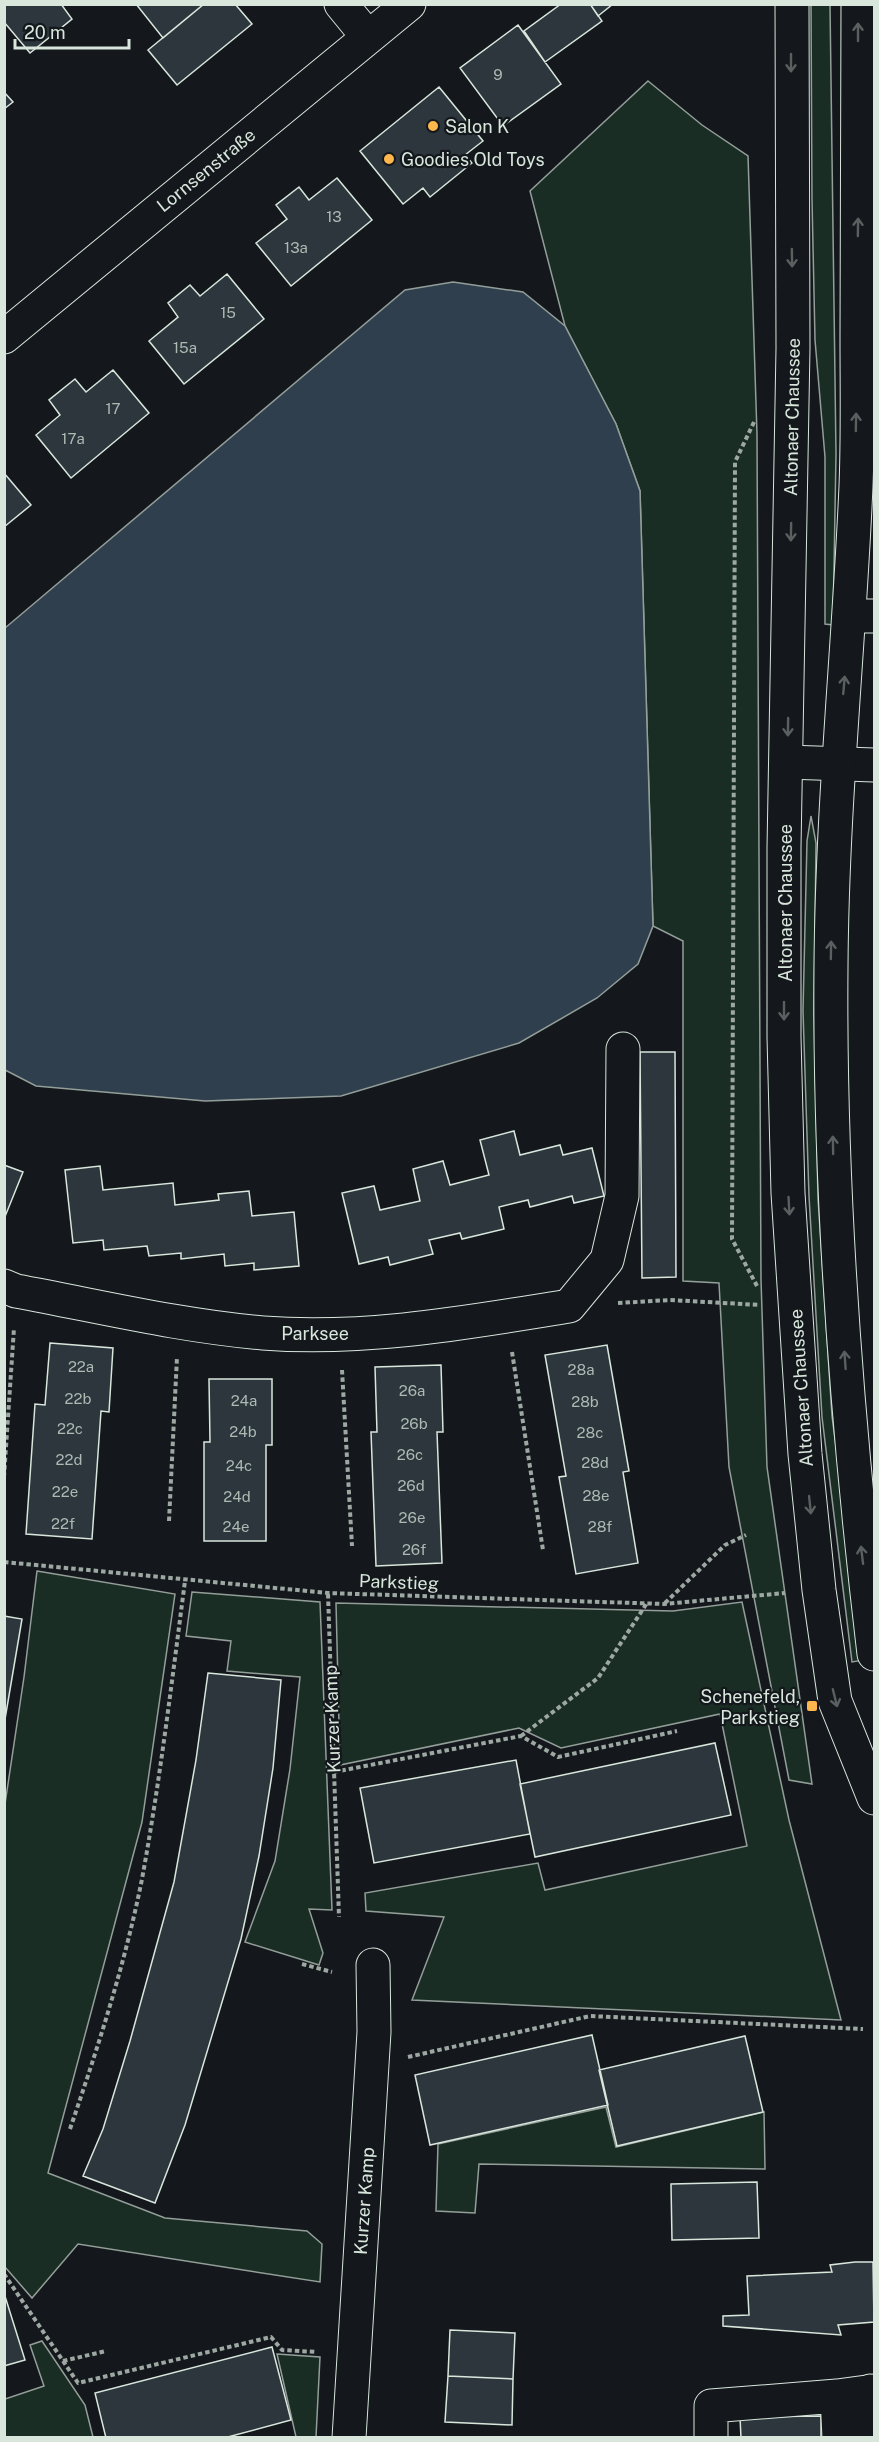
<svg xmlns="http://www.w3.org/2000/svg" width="879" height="2442" viewBox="0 0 879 2442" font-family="'Public Sans',sans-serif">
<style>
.green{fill:#1a2d24;stroke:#939e99;stroke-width:1.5}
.water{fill:#2f3f4d;stroke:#939e99;stroke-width:1.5}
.building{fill:#2c363c;stroke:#d8e6dc;stroke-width:1.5}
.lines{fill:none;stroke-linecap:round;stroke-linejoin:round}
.minor-casing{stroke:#d8e6dc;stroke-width:35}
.major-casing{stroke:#d8e6dc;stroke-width:35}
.path{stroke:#9da8a2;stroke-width:4;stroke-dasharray:4.5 3;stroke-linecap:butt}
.minor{stroke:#14181c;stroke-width:33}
.major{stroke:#14181c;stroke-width:33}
.oneway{stroke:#59605f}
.poi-dot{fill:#ffb74d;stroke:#14181c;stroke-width:2}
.labels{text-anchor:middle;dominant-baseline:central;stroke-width:4.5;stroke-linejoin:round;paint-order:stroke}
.number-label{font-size:15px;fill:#adbab4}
.poi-label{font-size:18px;fill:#d8e6dc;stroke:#14181c;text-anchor:start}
.street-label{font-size:18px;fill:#d8e6dc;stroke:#14181c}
</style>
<rect width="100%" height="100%" fill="#14181c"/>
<path class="green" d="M811 5H830L836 454 833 625 825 624V457L815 340 812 199Z
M648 81 702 125 748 156 757 434 761 1280 767 1467 812 1784 789 1780 729 1467 719 1283 683 1281V941L653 926 640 491 616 424 565 326 530 191Z
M811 816 816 843 814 1013 818 1198 832 1416 864 1660 852 1662 822 1417 809 1196 803 1011 807 841Z
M37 1571 175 1594 142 1822 48 2173 165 2218 307 2231 322 2244 320 2282 78 2244 32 2298 5 2267V1804L24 1677Z
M192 1592 320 1602 332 1910 309 1909 323 1953 319 1965 245 1942 275 1861 290 1769 300 1677 227 1671 231 1641 186 1636Z
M742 1602 789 1820 841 2020 412 2000 444 1917 366 1911 365 1893 538 1863 545 1890 747 1846 720 1714 561 1748 519 1728 340 1765 336 1603 673 1611Z
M606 2107 616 2147 764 2112 765 2169 479 2164 475 2213 436 2211 438 2144Z
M42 2341 85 2405 93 2437H5V2399L44 2386 30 2345Z
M277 2354 320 2357 316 2437H296Z"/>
<path class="water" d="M453 282 523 292 565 326 616 424 640 491 653 926 638 964 597 998 519 1043 341 1096 205 1101 36 1086 5 1070V628L405 290Z"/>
<path class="building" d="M4 4H61L72 19 30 53 4 22Z
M136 4H204L163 38Z
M204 4H235L252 24 177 85 148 50Z
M561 4H590L602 21 545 62 524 31Z
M590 4H613L598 16Z
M518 25 561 84 503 126 460 68Z
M439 87 483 141 465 155 472 163 430 197 423 188 403 204 360 151Z
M4 92 13 102 4 109Z
M337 178 372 220 291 286 256 243 287 219 276 205 299 187 309 200Z
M227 274 264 319 184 384 149 341 178 317 168 303 190 285 200 296Z
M113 370 149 413 71 478 36 435 60 415 49 400 75 379 86 392Z
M4 473 31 505 4 527Z
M640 1052H675L676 1277 642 1278Z
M514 1131 520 1155 560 1145 563 1155 592 1148 604 1196 574 1203 572 1196 530 1207 528 1200 499 1207 504 1229 462 1239 460 1233 429 1240 433 1254 390 1265 388 1257 359 1264 342 1193 374 1186 380 1210 420 1201 413 1169 443 1161 450 1185 489 1175 480 1140Z
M4 1165 23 1172 4 1219Z
M100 1166 103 1190 173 1183 175 1205 219 1200 218 1194 249 1191 252 1216 294 1212 299 1266 254 1270V1263L225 1266 224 1254 181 1259V1253L149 1256 147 1246 104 1250 103 1240 73 1243 65 1170Z
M50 1343 113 1348 109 1412 101 1411 92 1539 26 1534 35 1404 45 1405Z
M607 1345 629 1471 623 1472 638 1563 576 1574 559 1477 566 1476 545 1355Z
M441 1365 443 1432H437L442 1563 376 1566 371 1432H377L375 1367Z
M209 1379H272V1445H266V1541H204V1442H210Z
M4 1616 22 1619 4 1725Z
M208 1673 281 1680 273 1768 259 1856 241 1939 185 2125 155 2203 83 2176 103 2129 130 2041 174 1882 196 1760Z
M715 1743 731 1815 535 1857 520 1784Z
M516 1760 530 1834 374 1863 360 1788Z
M592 2035 608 2105 430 2145 415 2075Z
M745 2036 763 2112 617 2146 599 2070Z
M757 2182 759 2238 672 2240 671 2184Z
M855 2262H873L874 2322 838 2325 841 2335 723 2326V2316L749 2315 747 2276 832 2272 830 2265Z
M4 2293 25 2360 4 2366Z
M450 2330 515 2333 513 2379 448 2376Z
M272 2347 291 2420 224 2438H106L95 2393Z
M448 2376 513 2379 512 2425 445 2422Z
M821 2416V2438H741L740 2417Z"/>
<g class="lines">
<g class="minor-casing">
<path id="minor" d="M341 4 368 37
M4 337 409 4
M850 616H874
M787 762 874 765
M4 1286 16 1291C98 1306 180 1326 263 1333 365 1341 469 1322 569 1306L607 1260 622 1196 623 1049
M870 2391 871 2438
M837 2396 839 2438
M349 2438 374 2032 373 1965
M711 2438V2406L837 2396 874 2391"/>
</g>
<g class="major-casing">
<path id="major" d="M792 4 793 348 784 848V1037L788 1193 805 1454 819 1590 835 1701 874 1798
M858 4C858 115 858 226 857 337 857 386 858 436 856 486 849 647 832 806 831 967 829 1197 847 1426 874 1654"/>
</g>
<path class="path" d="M754 422 735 462 732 1239 757 1286
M618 1303 670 1300 760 1305
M512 1352 543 1550
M342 1370 352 1546
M4 1477 14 1328
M169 1521 177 1357
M4 1562 328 1593 664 1604 785 1593
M328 1594 339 1917
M665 1603 725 1545 746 1535
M521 1736 598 1678 647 1603
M334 1772 521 1736 558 1757 677 1731
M302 1964 332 1972
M408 2057 590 2016 863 2029
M70 2129C98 2047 125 1964 142 1879 160 1781 172 1680 185 1581
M4 2274 78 2383 271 2337 282 2350 317 2352
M63 2361 106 2351"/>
<use href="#minor" class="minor"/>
<use href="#major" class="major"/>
</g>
<defs><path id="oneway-shaft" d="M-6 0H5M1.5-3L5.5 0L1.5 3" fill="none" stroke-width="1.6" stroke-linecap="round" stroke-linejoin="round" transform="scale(1.5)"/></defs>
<g class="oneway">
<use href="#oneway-shaft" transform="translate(858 32) rotate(-90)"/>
<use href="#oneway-shaft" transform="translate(791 63) rotate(90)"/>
<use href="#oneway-shaft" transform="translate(858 227) rotate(-89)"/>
<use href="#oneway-shaft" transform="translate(792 258) rotate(89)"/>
<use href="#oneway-shaft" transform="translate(856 422) rotate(-89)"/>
<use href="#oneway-shaft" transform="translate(791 532) rotate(91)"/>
<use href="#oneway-shaft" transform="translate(844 685) rotate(-85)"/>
<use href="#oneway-shaft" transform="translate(788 727) rotate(91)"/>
<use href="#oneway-shaft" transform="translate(831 950) rotate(-89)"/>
<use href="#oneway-shaft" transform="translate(784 1011) rotate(90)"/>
<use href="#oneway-shaft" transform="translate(833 1145) rotate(-91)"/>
<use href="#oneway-shaft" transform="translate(789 1206) rotate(87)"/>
<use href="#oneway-shaft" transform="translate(845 1360) rotate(-94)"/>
<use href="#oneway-shaft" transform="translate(810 1505) rotate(84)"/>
<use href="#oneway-shaft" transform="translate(862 1555) rotate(-97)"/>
<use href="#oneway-shaft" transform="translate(835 1698) rotate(76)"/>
</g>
<g class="poi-dot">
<circle cx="433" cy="126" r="6"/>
<circle cx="389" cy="159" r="6"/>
<rect x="806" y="1700" width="12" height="12" rx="3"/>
</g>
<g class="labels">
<g class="number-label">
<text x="498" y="74">9</text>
<text x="334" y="216">13</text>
<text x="296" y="247">13a</text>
<text x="228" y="312">15</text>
<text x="185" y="347">15a</text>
<text x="113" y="408">17</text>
<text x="73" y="438">17a</text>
<text x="81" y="1366">22a</text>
<text x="581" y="1369">28a</text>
<text x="412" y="1390">26a</text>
<text x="78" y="1398">22b</text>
<text x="244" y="1400">24a</text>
<text x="585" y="1401">28b</text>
<text x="414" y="1423">26b</text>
<text x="70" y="1428">22c</text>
<text x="243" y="1431">24b</text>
<text x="590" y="1432">28c</text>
<text x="410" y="1454">26c</text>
<text x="69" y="1459">22d</text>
<text x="595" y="1462">28d</text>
<text x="239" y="1465">24c</text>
<text x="411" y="1485">26d</text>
<text x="65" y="1491">22e</text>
<text x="596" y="1495">28e</text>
<text x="237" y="1496">24d</text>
<text x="412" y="1517">26e</text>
<text x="63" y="1523">22f</text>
<text x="236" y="1526">24e</text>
<text x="600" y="1526">28f</text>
<text x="414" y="1549">26f</text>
</g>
<g class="poi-label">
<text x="445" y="126">Salon K</text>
<text x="401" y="159">Goodies Old Toys</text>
<text x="800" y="1696" text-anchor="end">Schenefeld,<tspan x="800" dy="21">Parkstieg</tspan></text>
</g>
<g class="street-label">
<text transform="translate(206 170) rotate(-39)">Lornsenstraße</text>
<text transform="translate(792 417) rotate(-89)">Altonaer Chaussee</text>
<text transform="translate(785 903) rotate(-90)">Altonaer Chaussee</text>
<text x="315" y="1333">Parksee</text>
<text transform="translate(801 1388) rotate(-94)">Altonaer Chaussee</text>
<text transform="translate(399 1582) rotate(2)">Parkstieg</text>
<text transform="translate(332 1719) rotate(-92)">Kurzer Kamp</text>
<text transform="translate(364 2201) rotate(-86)">Kurzer Kamp</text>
</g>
</g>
<rect width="879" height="2442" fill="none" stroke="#d8e6dc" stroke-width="12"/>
<path d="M15 39v9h114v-9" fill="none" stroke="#d8e6dc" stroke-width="3"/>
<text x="24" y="39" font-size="18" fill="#d8e6dc" stroke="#14181c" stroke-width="4.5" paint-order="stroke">20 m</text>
</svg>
